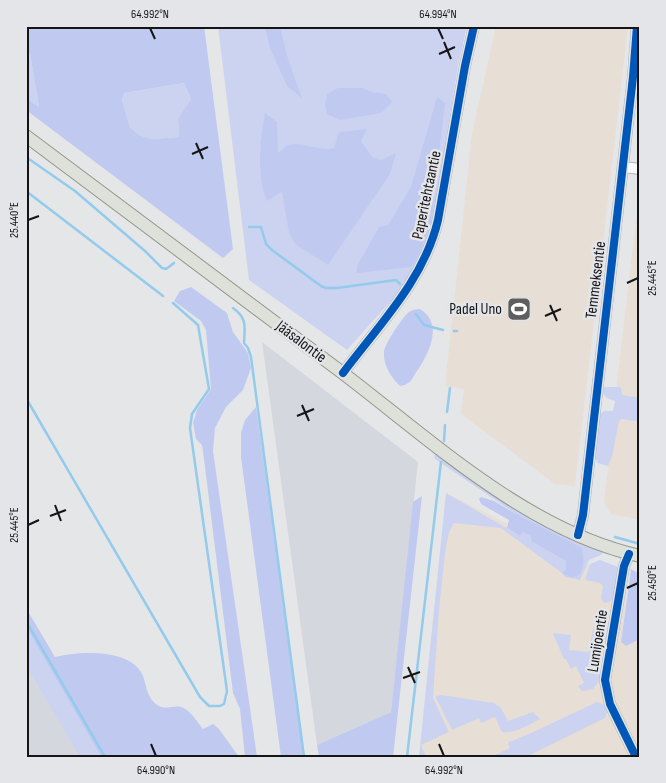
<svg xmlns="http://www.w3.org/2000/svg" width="666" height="783" viewBox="0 0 666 783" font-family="'Sofia Sans Condensed',sans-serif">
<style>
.commercial{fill:#e7dfd6}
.built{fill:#d5d7de}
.green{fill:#cbd3f1}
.forest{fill:#c0caf1;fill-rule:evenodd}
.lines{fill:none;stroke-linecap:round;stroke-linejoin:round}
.stream{stroke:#94cbec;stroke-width:2.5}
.minor-casing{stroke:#b4b4b6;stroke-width:12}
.major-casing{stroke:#93988d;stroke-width:14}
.minor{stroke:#fbfbfc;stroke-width:10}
.major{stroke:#dee1da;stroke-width:12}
.cycleway-casing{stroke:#e4e5e9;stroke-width:11}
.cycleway{stroke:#0057b8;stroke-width:8}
.ticks{fill:none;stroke:#151517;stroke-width:2}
.labels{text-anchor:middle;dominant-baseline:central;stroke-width:5;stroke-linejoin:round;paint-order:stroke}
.street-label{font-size:16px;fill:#151517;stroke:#e4e5e9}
.poi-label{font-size:16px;fill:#151517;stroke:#e4e5e9;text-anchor:end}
.neatline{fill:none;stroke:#151517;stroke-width:2}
.ticks-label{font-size:12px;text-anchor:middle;fill:#151517}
</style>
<rect width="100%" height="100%" fill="#e5e6e8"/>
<path class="commercial" d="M496 26H628L575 486 555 484 461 414 464 389 445 386 472 133Z
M640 187V403L624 401 616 391Z
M622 419 640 422V520L611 514 604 503 613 426Z
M446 493 628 584 621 641 626 646 640 639V757H419Z"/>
<path class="built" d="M262 342 418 462 391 712 317 745Z
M26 631 95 757H26Z"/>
<path class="green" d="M218 26H467L458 66 433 222 420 257 398 293 347 350 249 280Z
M26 53H30L39 108 26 99Z
M184 83 191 99 178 118 179 137 151 139 139 135 130 127 122 98 124 93Z
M606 387H621L622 395 640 398V422L622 419 619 421 612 457 608 466 598 463 595 458 600 414 604 411H613L615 401 607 398 602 393 603 388Z
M434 452 604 551 601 555 589 560 580 580 565 577 562 573 501 528 454 523 449 532 445 553 439 610 433 698 449 732 421 745 426 757H419L446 493 520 536 523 532 530 536 532 542 566 561V570L582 571 516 514 435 459Z
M600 560 618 567 613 598 609 602 604 603 601 598 603 586 600 583 585 580 590 564Z
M601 618 605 619 608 625 600 680 593 689 582 691 578 686 584 683 576 666 571 669 566 659H564L553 634 554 633 571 635 569 650 589 652 593 629Z
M26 627 101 757H80L26 665Z
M441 695 494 703 501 708 508 721 533 712 540 719C529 725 514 734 502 732L495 717 481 723 479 718 452 730 436 698V696Z
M597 702 605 705 608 710 605 718 526 757H491L510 748 508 743 509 742 529 734Z"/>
<path class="forest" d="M26 26H204L233 249 223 258 26 110V99L39 107 30 53H26ZM184 83 191 99 178 118 179 137 151 139 139 135 130 127 122 99 124 93Z
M265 26H280L288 59 302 98 287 86 270 48Z
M338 88H362L371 92 386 94 392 102 381 113 340 120 327 114 325 106 327 94Z
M437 97 445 103 431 224 418 256 411 267 357 273V266L379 227 388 225 411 187Z
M265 113 277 122 278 153C281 151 285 146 288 145 303 141 319 152 334 148L339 132 367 129 361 141 372 157 381 160 396 153 390 174 328 265 295 244 289 233 282 192 267 201C256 175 260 140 265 113Z
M191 287 227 313 233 332 248 353 251 368 243 390 226 407 215 428 213 451 257 757H245L240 709 233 693 203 451 202 445 196 439 193 423 197 410 211 389 206 330 201 321 174 301 180 291Z
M420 309C445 324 428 356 415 374 413 377 411 382 408 383 406 385 403 385 400 386 391 377 383 365 384 352 384 345 401 320 406 315 410 310 415 309 420 309Z
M256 407 304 750 305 757H281L241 457V433L245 420Z
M422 496 393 757H319L317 745 391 712 413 502Z
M481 497 494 501 516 514 582 548C585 564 584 586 562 573L566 570V561L532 542 530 536 523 532 520 536 507 528 509 520 481 504 479 499Z
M631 569 640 574V639L626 646 621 642Z
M26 608 55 657C78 651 132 648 143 676 147 687 147 699 159 706 165 710 174 705 181 707 191 710 197 722 203 729L213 724 219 729 239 757H101L26 627Z"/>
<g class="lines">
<path class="stream" d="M26 157 75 191 145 251 162 268 166 269 174 263
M26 191 163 296
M249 227H261L266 244 272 250 321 286 326 288H337L396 280 400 284
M233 308C247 318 245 326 244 343L248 348 251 357 304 757
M416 314 424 325 443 330
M454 331H457
M26 398 200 697 209 706H220L224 704 227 691 190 428 192 414 209 389 198 325 173 303
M447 412 450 388
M444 441 445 425
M615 537 640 544
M26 621 105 757
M407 757 441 462"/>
<g class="minor-casing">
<path id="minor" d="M623 167 640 169
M343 373C379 325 424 280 438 220L465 66 474 26
M578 535 583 515 633 77 637 26
M629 554 624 566 605 680 610 704 636 757"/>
</g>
<g class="major-casing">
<path id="major" d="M26 136C131 215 236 293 340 371 430 439 527 531 640 556"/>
</g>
<use href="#minor" class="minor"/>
<use href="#major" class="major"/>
<g class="cycleway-casing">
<path id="cycleway" d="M343 373C379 325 424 280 438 220L465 66 474 26
M578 535 583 515 633 77 637 26
M629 554 624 566 605 680 610 704 636 757"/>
</g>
<use href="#cycleway" class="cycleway"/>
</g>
<path class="ticks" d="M150 28 155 39M438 28 443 39M444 42 451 59M439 54 455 47M196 143 203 159M192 154 208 147M28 220 39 216M627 283 638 278M550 305 557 321M545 316 561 309M302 405 309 421M297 416 314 409M55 505 61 521M50 516 66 510M28 525 39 520M627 588 638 583M408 667 415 683M403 678 420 672M151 744 156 756M439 744 444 756"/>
<defs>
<g id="stadium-square" transform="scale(1.25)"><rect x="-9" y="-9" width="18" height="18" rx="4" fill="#5e5e60" stroke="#e4e5e9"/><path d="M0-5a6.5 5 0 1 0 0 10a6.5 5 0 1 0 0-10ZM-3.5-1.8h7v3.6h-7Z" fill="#fff"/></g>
</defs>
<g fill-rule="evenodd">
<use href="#stadium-square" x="519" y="309"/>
</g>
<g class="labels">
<g class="street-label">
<text transform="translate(427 195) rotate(-78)">Paperitehtaantie</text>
<text transform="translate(596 280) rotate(-83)">Temmeksentie</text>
<text transform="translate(301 342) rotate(37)">Jääsalontie</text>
<text transform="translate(598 641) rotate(-81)">Lumijoentie</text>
</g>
<g class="poi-label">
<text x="502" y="309">Padel Uno</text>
</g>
</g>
<rect width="666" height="783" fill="none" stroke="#e4e5e9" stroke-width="55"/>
<rect x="28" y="28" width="610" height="728" class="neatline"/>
<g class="ticks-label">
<text x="150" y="18">64.992°N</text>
<text x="438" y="18">64.994°N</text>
<text transform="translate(14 220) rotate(-90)" y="4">25.440°E</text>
<text transform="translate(652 278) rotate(-90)" y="4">25.445°E</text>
<text transform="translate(14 525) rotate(-90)" y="4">25.445°E</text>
<text transform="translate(652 583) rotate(-90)" y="4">25.450°E</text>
<text x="156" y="774">64.990°N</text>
<text x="444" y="774">64.992°N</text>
</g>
</svg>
